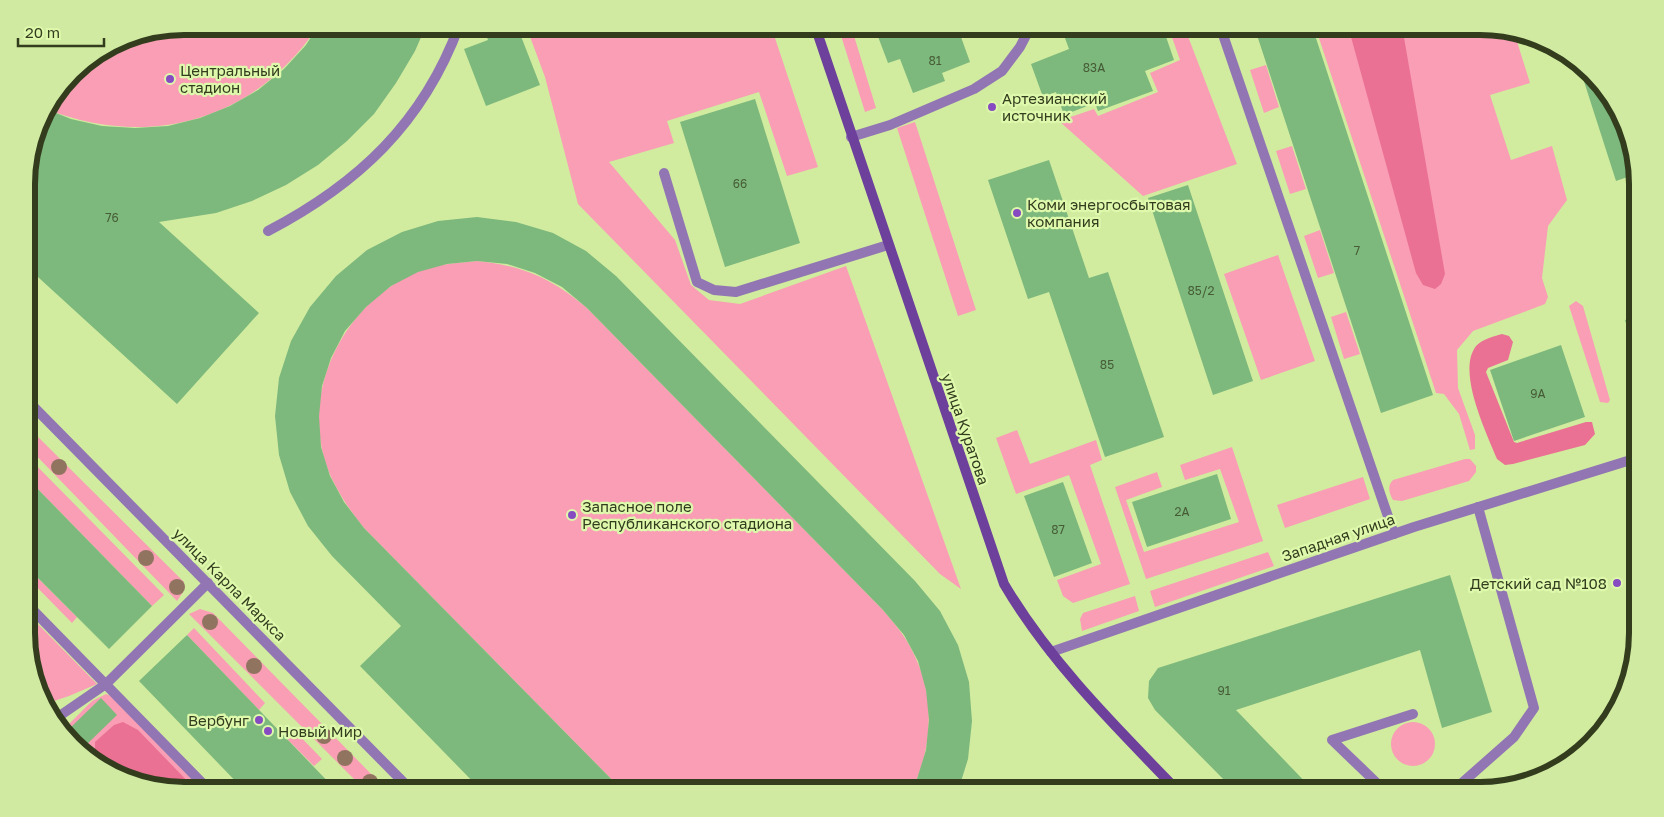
<svg xmlns="http://www.w3.org/2000/svg" width="1664" height="817" viewBox="0 0 1664 817" font-family="'Golos Text',sans-serif">
<style>
.green{fill:#f99eb4}
.forest{fill:#ea7193}
.building{fill:#7db87d}
.lines{fill:none;stroke-linecap:round;stroke-linejoin:round}
.lane{stroke:#9276b4;stroke-width:10}
.street{stroke:#9276b4;stroke-width:10}
.secondary{stroke:#6d409b;stroke-width:10}
.tree{fill:#917460}
.poi-dot{fill:#864bc1;stroke:#def9ac;stroke-width:2}
.labels{text-anchor:middle;dominant-baseline:central;stroke-width:4.5;stroke-linejoin:round;paint-order:stroke}
.number-label{font-size:12px;fill:#465c36}
.poi-label{font-size:15px;fill:#333d1e;stroke:#def9ac;text-anchor:start}
.street-label{font-size:15px;fill:#333d1e;stroke:#def9ac}
.rim{fill:none;stroke:#333d1e;stroke-width:6}
</style>
<rect width="100%" height="100%" fill="#d1ec9f"/>
<path class="green" d="M184 26H318C256 120 150 150 46 109L80 66 124 38Z
M526 26H771L818 167 787 176 759 92 667 121 674 143 609 162 675 240 691 285 709 300 740 304 846 266 961 589 940 574 578 204 545 77Z
M838 26H851L876 108 865 112Z
M1168 26H1184L1237 164 1143 196 1059 121 1094 109 1098 116 1158 92 1150 73 1180 60Z
M1315 26H1480L1515 35 1530 83 1490 95 1511 160 1552 146 1567 200 1548 226 1542 278 1548 297 1545 304 1473 331 1457 350 1458 388 1475 435V449L1470 450 1459 414 1444 394 1436 393Z
M1266 65 1279 107 1264 113 1250 70Z
M915 122 976 310 958 316 897 128Z
M1292 146 1306 189 1290 194 1276 151Z
M1320 230 1334 273 1318 278 1304 236Z
M1278 255 1315 361 1261 380 1224 274Z
M477 261C524 266 551 278 587 308L883 610C897 626 909 641 917 661 935 701 932 752 911 791H623L364 528C351 512 340 496 331 477 296 399 341 304 417 272 436 264 457 263 477 261Z
M1576 301 1583 306 1610 400 1608 403 1600 402 1599 399 1569 306Z
M1346 312 1360 354 1344 359 1331 317Z
M27 426 184 582 183 592 177 601 27 446Z
M1017 430 1030 464 1096 440 1102 460 1090 465 1130 584 1073 603 1063 596 1057 580 1101 564 1069 475 1016 494 996 438Z
M1232 447 1263 541 1146 579 1115 487 1157 472 1162 487 1126 500 1144 552 1239 522 1220 469 1185 480 1180 465Z
M27 456 164 595 152 606 27 478Z
M1465 459H1470L1476 466V472L1469 481 1402 501 1393 500C1389 493 1387 486 1393 480Z
M1363 477 1370 499 1285 528 1277 505Z
M1268 552 1274 566 1155 607 1150 591Z
M27 567 77 617 72 623 27 577Z
M1135 596 1139 611 1082 631 1080 619 1083 613Z
M200 609 213 613 376 779 372 791H366L189 614Z
M28 614 97 684 69 696 51 702 46 697 28 654Z
M194 628 265 703 259 710 187 635Z
M106 694 111 696 203 791H184L115 775 62 731 92 701Z
M1391 744a22 22 0 1 1 44 0a22 22 0 1 1-44 0Z
M292 728 322 759 314 766 284 736Z"/>
<path class="forest" d="M1348 26H1402L1445 274 1441 284 1435 289 1423 285 1416 273Z
M1502 334 1509 336 1513 342 1508 360 1488 368 1486 372 1514 442 1517 443 1586 422H1592L1595 434 1585 445 1513 464 1505 465 1497 459C1487 434 1455 369 1477 345 1483 339 1495 336 1502 334Z
M123 722 138 730 197 791C175 791 112 780 99 761 95 755 95 749 95 742L114 725Z"/>
<path class="building" d="M318 26H426L415 51 396 83 374 114 347 141 318 165 286 185 252 201 216 213 159 222 259 313 177 404 27 267V174L43 114 46 109 71 119 102 126 135 128 168 126 200 118 230 106 258 90 284 69 306 45Z
M483 26H517L540 85 486 106 464 49 488 40Z
M874 26H957L970 62 942 73 945 81 913 93 900 59 888 63Z
M1071 26H1082L1083 29 1089 26H1156L1157 30 1163 28 1174 60 1145 71 1153 91 1098 111 1095 103 1064 115 1056 92 1043 97 1031 64 1069 49 1062 30Z
M1254 26H1312L1433 395 1381 413Z
M1580 69 1611 96 1636 164V174L1616 181Z
M755 99 800 243 725 267 680 122Z
M1049 160 1089 278 1108 272 1164 437 1105 457 1049 292 1028 299 988 180Z
M1188 185 1253 381 1213 395 1148 198Z
M477 217 516 222 553 233 586 251 616 276 915 581 940 611 958 645 969 682 972 721 968 759 958 791H911L917 779 926 750 929 720 926 690 918 661 904 635 883 610 587 308 562 287 535 273 507 264 477 261 447 264 418 272 391 286 366 307 345 331 331 358 322 386 319 416 321 447 330 476 344 502 364 528 623 791H482L360 666 401 626 332 556 308 526 290 492 279 455 275 416 279 378 291 341 310 307 336 276 367 250 402 232 438 221Z
M1637 316V358H1636L1625 320Z
M1561 345 1585 417 1514 441 1490 370Z
M1217 474 1231 519 1147 547 1132 502Z
M27 478 152 606 109 649 27 567Z
M1063 482 1092 563 1054 577 1024 496Z
M1450 575 1492 712 1442 728 1420 650 1236 710 1313 790H1234L1155 710 1148 698 1149 681 1158 668Z
M187 635 337 791H245L139 681Z
M101 698 117 715 86 745 70 728Z"/>
<g class="lines">
<path class="lane" d="M1220 26 1394 534
M851 137 890 125 974 89 1002 71 1020 47 1031 26
M664 173 697 282 714 290 736 292 888 245
M268 231C358 184 423 123 459 26
M28 605 210 791
M55 719 106 684 208 583
M58 728 60 730
M1384 790 1332 740 1413 714
M1454 790 1514 737 1534 708 1478 507
M388 791 400 779"/>
<path class="street" d="M27 400 412 791
M1051 652 1414 527 1637 458"/>
<path class="secondary" d="M815 26 1004 584C1050 662 1115 726 1178 791"/>
</g>
<g class="tree">
<circle cx="59" cy="467" r="8"/>
<circle cx="146" cy="558" r="8"/>
<circle cx="177" cy="587" r="8"/>
<circle cx="210" cy="622" r="8"/>
<circle cx="254" cy="666" r="8"/>
<circle cx="324" cy="736" r="8"/>
<circle cx="345" cy="758" r="8"/>
<circle cx="370" cy="782" r="8"/>
</g>
<g class="poi-dot">
<circle cx="170" cy="79" r="5"/>
<circle cx="992" cy="107" r="5"/>
<circle cx="1017" cy="213" r="5"/>
<circle cx="572" cy="515" r="5"/>
<circle cx="1617" cy="583" r="5"/>
<circle cx="259" cy="720" r="5"/>
<circle cx="268" cy="731" r="5"/>
</g>
<g class="labels">
<g class="number-label">
<text x="935" y="60">81</text>
<text x="1094" y="67">83А</text>
<text x="740" y="183">66</text>
<text x="112" y="217">76</text>
<text x="1357" y="250">7</text>
<text x="1201" y="290">85/2</text>
<text x="1107" y="364">85</text>
<text x="1538" y="393">9А</text>
<text x="1182" y="511">2А</text>
<text x="1058" y="529">87</text>
<text x="1224" y="690">91</text>
</g>
<g class="poi-label">
<text x="180" y="70">Центральный<tspan x="180" dy="17">стадион</tspan></text>
<text x="1002" y="98">Артезианский<tspan x="1002" dy="17">источник</tspan></text>
<text x="1027" y="204">Коми энергосбытовая<tspan x="1027" dy="17">компания</tspan></text>
<text x="582" y="506">Запасное поле<tspan x="582" dy="17">Республиканского стадиона</tspan></text>
<text x="1607" y="583" text-anchor="end">Детский сад №108</text>
<text x="249" y="720" text-anchor="end">Вербунг</text>
<text x="278" y="731">Новый Мир</text>
</g>
<g class="street-label">
<text transform="translate(966 429) rotate(71)">улица Куратова</text>
<text transform="translate(1338 537) rotate(-19)">Западная улица</text>
<text transform="translate(230 584) rotate(45)">улица Карла Маркса</text>
</g>
</g>
<path d="M0 0H1664V817H0ZM184 35H1480A149 149 0 0 1 1629 184V633A149 149 0 0 1 1480 782H184A149 149 0 0 1 35 633V184A149 149 0 0 1 184 35Z" fill="#d0eaa1" fill-rule="evenodd"/>
<path class="rim" d="M184 35H1480A149 149 0 0 1 1629 184V633A149 149 0 0 1 1480 782H184A149 149 0 0 1 35 633V184A149 149 0 0 1 184 35Z"/>
<path d="M18 38v8h86v-8" fill="none" stroke="#333d1e" stroke-width="2.5"/>
<text x="25" y="38" font-size="15" fill="#333d1e" stroke="#def9ac" stroke-width="4" paint-order="stroke">20 m</text>
</svg>
